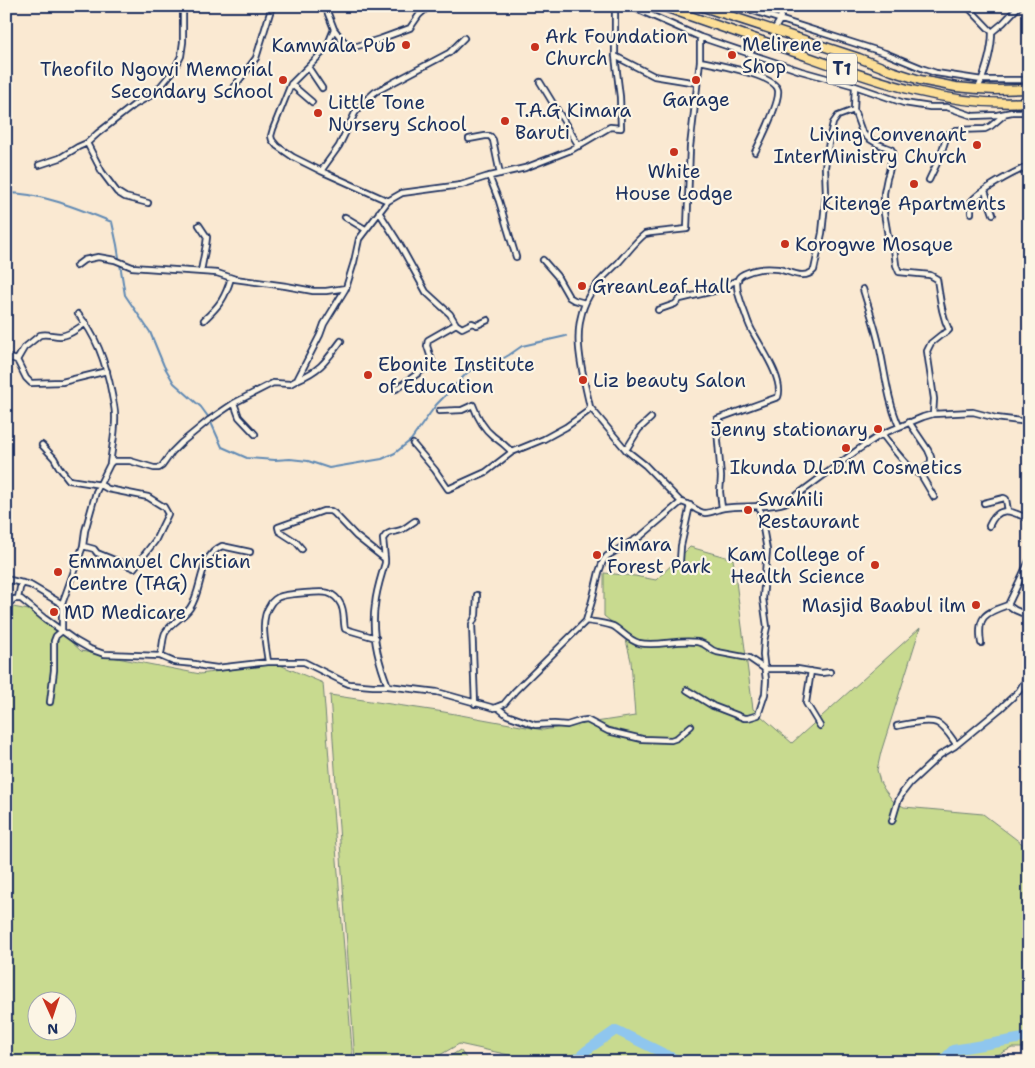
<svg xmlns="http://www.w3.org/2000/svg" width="1035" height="1068" viewBox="0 0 1035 1068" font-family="'Shantell Sans',sans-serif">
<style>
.green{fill:#c8da8f;stroke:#728476;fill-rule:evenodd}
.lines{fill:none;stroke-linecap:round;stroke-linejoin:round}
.stream{stroke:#618ab4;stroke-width:2}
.river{stroke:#8fc6ee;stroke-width:10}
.street-casing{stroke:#1b2f5e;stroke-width:8}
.highway-casing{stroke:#1b2f5e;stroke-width:11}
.street{stroke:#fcf5e5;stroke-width:4.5}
.highway{stroke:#fcde96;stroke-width:8}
.poi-dot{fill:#c8321e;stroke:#fcf5e5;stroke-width:2}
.labels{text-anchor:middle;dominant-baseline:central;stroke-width:4.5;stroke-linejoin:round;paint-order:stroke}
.shield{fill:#fcf5e5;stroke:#5e6a86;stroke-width:1}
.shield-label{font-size:18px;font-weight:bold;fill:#1b2f5e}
.poi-label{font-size:19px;fill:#1b2f5e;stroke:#fcf5e5;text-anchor:start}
</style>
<rect width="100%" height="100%" fill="#fae9d2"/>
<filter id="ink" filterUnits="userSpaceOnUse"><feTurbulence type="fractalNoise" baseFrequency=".02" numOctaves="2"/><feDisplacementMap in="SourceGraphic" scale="10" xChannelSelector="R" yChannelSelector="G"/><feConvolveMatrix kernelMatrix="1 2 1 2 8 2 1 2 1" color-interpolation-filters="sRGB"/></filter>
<g filter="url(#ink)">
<path class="green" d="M690 547 733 559 753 709 792 743 920 628 881 752 877 770 880 782 884 789 893 801 904 807 983 814 1029 849V1048H1012L983 1062H541L459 1044 428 1062H355L330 695 444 712 543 730 635 716 631 661 624 632 604 616V573L635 576 656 580Z
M13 607 39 612 81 651 200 674 275 663 323 683 353 1062H6V614ZM38 1000H68V1030H38Z
M460 1050 469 1062H441Z"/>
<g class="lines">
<path class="stream" d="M6 193C42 193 79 209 112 222L117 245 125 295 150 332 164 366 174 383 201 407 209 418 222 447 247 458 275 460 290 459 308 461 329 468 382 459 395 453 411 440 436 405 467 373 477 366 492 365 509 355 522 346 566 336"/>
<path class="river" d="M573 1062 587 1050 616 1030 677 1060H722L724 1062
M941 1062 953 1050 1029 1037"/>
<g class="street-casing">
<path id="street" d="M630 6 700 37 801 71 855 86 904 103 930 107H947L973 116 997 115 1012 112H1029
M738 6 885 53 924 69 936 73 982 80H1029
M967 6 992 32C992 52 986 70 978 89
M334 29 340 37 351 48 380 39 410 28 419 15 429 6
M774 30 780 20 783 6
M992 32 1003 23 1019 6
M615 56 654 76 697 83
M700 61C714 64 775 75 778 90 780 101 761 140 755 152
M308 67 322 88
M540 82 579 146
M291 84 273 129 271 136 272 140 277 146 293 157 321 171 388 201
M228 95 256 58 272 6
M312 102 291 84 326 49 334 29 325 6
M854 110 862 132 868 138 878 144 891 149 893 152 889 172 887 178 884 193V213L888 236 894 248 896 265 899 272 930 275 937 279C940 296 941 314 949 330L947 332 941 335 931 343 927 351 934 399 933 414
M469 139 485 136H490L493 140 500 174
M87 143 98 133 134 105 155 93 174 70 181 56 183 42V6
M39 165 60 158 78 147 87 143 102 172 117 192 125 197 148 203
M321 171 339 146 355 113 365 101 375 92 449 53 464 38
M489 176 499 201 516 257
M929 180 940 157 947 135 956 130 985 129 991 126 1004 115
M985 191 993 214
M379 212 400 245 426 292 450 314 456 324 462 328 472 323 477 325 488 320
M971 213V202C980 190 1014 172 1029 166
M345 217 365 229
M199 225 207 237 206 245 201 271
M543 260 557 276 569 297 574 300 585 303
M76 266 84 260 98 257 115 260 132 267 217 273 235 279 286 286 313 291H326L346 288
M863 289C868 306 874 323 878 340 885 369 887 399 899 426
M658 310 675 304 680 299 726 288 731 283 738 280
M78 314C97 336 107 367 112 395 113 401 115 408 115 414 116 430 112 447 110 464
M204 320C220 305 225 298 231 278
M86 323C78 328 69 336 60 336 53 336 47 333 40 335L24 348 17 360 26 378 31 383 62 382 107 371
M6 357 17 360
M297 380C321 370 326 361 341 341
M396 389 424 369 432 361 427 346 428 340 456 324
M234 403 239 417 255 434
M590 407 626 450 645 465 681 502
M439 411 462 410 473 405C477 416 484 429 493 436 500 441 506 446 512 452
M909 422 928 450 931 457V462L923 469 921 475 934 497
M882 434C891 445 908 470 921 475
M413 444 435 470 448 489 486 472 512 452 544 439 566 427 587 412 590 407C582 370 568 326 592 291 599 280 609 272 618 263 627 253 635 242 645 234L650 233 687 229 690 147 700 61V37
M42 445 54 458 59 467 69 480 101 485 108 489 148 497 164 507 168 514 155 541 134 568 97 553 94 549 83 546
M626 450 639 429 651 418
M984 503 1004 498 1006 499 1008 511
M722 508 720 492 721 477 717 429V419L778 397C784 380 762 349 754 334 750 328 748 322 746 316 743 307 734 288 738 279 740 274 747 273 751 271 760 268 769 268 778 269 790 271 804 281 814 270L822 233 826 194 825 167 830 136 833 123 838 116 854 110 855 86
M989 526C999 504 1011 511 1029 519
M302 549 296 542 279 531 278 527 323 511H331L334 513 356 536 385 559V563C381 577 376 591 375 605 371 632 378 661 388 686
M385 559 383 539C387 531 393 533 401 530 406 528 410 524 415 521
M680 561 681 546 690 505
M6 579 30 585 62 604
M18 598 20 588 23 583
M1008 605 1015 610 1029 616
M6 606 14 599H21L44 618 76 641 90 649 104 654 160 656 174 662 195 664 203 666 217 668 268 662H304L342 681 349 684 373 686H388L437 692 494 708 504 704 515 691 586 621 592 601 599 572 603 561 607 556 641 536 681 502C690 503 696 512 705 513 712 513 717 509 724 508 744 505 771 509 789 501L859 449 882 434 923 417 933 414 973 412 996 418 1029 422
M586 621C594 622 605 623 613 626 622 631 628 640 639 643 658 647 677 639 697 642 709 644 707 649 717 652L749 658 765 669H797L821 673 830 672
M981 643C977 617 984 613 1008 605L1029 561
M160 656C163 649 162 640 165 633 171 623 184 617 190 608 203 590 198 557 222 546L250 552
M268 662C266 645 259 620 270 605 272 601 277 597 282 596 289 594 322 591 328 593 333 594 338 599 340 603 345 610 343 621 345 629L376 638
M811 671 806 703 820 726
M687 690 713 706 744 718H748L758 715 765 694 766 680 763 655 764 641 767 627 763 599 767 550 759 505
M50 702 54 670V641L56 636 62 631V604L83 546 85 531 96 492 110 464 113 461H130L154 468H159L162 466 172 452 181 443 209 420 234 403 273 383 290 384 297 380 320 335 324 324 346 288 354 262 359 239 388 201 402 193 461 185 486 177 525 168 571 150 610 127 621 128 620 97 615 56V6
M475 704 472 624 476 615 477 595
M497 707 507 715 535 725 554 724 567 725 580 721 587 720 608 731 642 739 671 740 677 738 691 726
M897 726C907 724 927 719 937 723 945 727 951 737 956 744
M892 821 898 801 903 792 910 783 940 755 955 746 1000 709 1019 691 1025 681 1029 671"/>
</g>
<g class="highway-casing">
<path id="highway" d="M662 6C709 23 756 39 803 55 876 81 950 108 1029 102
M700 6 859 58 892 71 920 80 956 87 978 89 995 90 1029 89"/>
</g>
<use href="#street" class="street"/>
<use href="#highway" class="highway"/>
</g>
</g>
<g class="poi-dot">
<circle cx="406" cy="45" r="5"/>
<circle cx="535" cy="47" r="5"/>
<circle cx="732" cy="55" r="5"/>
<circle cx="283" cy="80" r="5"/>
<circle cx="696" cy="80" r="5"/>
<circle cx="318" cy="113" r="5"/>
<circle cx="505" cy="121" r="5"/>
<circle cx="977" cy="145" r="5"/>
<circle cx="674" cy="152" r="5"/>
<circle cx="914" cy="184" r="5"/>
<circle cx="785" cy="244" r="5"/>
<circle cx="582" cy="286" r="5"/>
<circle cx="368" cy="375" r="5"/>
<circle cx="583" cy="380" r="5"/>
<circle cx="878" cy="429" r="5"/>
<circle cx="846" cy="448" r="5"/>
<circle cx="748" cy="510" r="5"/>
<circle cx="597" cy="555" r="5"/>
<circle cx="875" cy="565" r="5"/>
<circle cx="58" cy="572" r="5"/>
<circle cx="976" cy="605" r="5"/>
<circle cx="54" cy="612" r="5"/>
</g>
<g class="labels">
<rect class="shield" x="827" y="53.5" width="30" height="31" rx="4"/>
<g class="shield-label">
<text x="842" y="69">T1</text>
</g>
<g class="poi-label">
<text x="545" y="36">Ark Foundation<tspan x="545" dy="22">Church</tspan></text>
<text x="742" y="44">Melirene<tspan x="742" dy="22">Shop</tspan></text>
<text x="396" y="45" text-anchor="end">Kamwala Pub</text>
<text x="273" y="69" text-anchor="end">Theofilo Ngowi Memorial<tspan x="273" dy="22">Secondary School</tspan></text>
<text x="696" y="99" text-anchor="middle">Garage</text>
<text x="328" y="102">Little Tone<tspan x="328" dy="22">Nursery School</tspan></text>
<text x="515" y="110">T.A.G Kimara<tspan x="515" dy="22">Baruti</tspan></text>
<text x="967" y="134" text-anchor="end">Living Convenant<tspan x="967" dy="22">InterMinistry Church</tspan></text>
<text x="674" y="171" text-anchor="middle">White<tspan x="674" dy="22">House Lodge</tspan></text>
<text x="914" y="203" text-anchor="middle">Kitenge Apartments</text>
<text x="795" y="244">Korogwe Mosque</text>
<text x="592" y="286">GreanLeaf Hall</text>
<text x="378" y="364">Ebonite Institute<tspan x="378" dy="22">of Education</tspan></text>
<text x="593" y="380">Liz beauty Salon</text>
<text x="868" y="429" text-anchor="end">Jenny stationary</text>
<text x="846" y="467" text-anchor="middle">Ikunda D.L.D.M Cosmetics</text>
<text x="758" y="499">Swahili<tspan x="758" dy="22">Restaurant</tspan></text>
<text x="607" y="544">Kimara<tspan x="607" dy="22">Forest Park</tspan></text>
<text x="865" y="554" text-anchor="end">Kam College of<tspan x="865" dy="22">Health Science</tspan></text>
<text x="68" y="561">Emmanuel Christian<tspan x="68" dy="22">Centre (TAG)</tspan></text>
<text x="966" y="605" text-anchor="end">Masjid Baabul ilm</text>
<text x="64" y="612">MD Medicare</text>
</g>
</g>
<rect width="1035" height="1068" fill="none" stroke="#fcf5e5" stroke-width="25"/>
<rect x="12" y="12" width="1010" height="1043" fill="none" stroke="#1b2f5e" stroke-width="2" filter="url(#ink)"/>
<g transform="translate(52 1016) rotate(177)"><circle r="24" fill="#fcf5e5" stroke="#a2a6af"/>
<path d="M0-4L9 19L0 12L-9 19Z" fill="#c8321e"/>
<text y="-8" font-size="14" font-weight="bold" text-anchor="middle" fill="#1b2f5e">N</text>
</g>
</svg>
